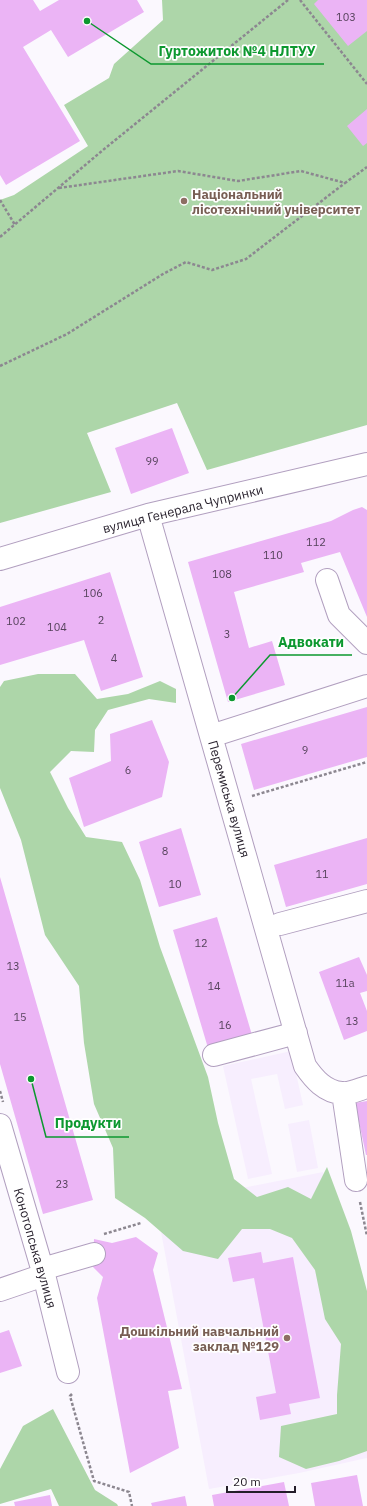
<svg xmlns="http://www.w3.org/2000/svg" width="367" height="1506" viewBox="0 0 367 1506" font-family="'IBM Plex Sans',sans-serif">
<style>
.built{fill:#f7eefe}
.green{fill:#add6a9}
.building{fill:#ebb4f5}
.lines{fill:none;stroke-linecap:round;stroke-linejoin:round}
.minor-casing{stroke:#b19fbf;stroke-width:24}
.path{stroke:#8c8790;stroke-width:2.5;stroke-dasharray:3 2;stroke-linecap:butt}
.minor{stroke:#fff;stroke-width:22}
.education-dot{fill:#8d6e63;stroke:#fff;stroke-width:1.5}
.labels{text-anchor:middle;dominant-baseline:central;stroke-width:3.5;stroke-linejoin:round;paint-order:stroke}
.number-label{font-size:11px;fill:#56435c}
.education-label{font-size:13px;font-weight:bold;fill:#785e54;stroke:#fff;text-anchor:start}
.street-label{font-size:13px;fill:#241d29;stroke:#fff}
.leader{fill:none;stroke:#0c982f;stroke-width:1.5}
.callout-dot{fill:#0c982f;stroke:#fff;stroke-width:1.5}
.callout-label{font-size:14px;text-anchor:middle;font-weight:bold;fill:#0c982f;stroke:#fff;stroke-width:3.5;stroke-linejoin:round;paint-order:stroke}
</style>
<rect width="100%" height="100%" fill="#fbf8fe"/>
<path class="built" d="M291 1051 303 1105 285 1109 277 1074 251 1079 272 1174 248 1179 223 1066Z
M309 1120 318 1168 297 1172 288 1124Z
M323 1172 367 1403V1458L299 1473 209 1489 156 1205Z"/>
<path class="green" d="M162 0H367V425L207 470 177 403 87 433 111 492 0 523V200L14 195 88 146 64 105 109 78 114 64 163 20Z
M38 674H75L97 699 128 694 160 681 176 689V703L149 699 108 710 95 730 94 752 71 751 50 772 68 808 86 837 122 842 140 880 160 947 208 1077 218 1123 234 1179 257 1197 288 1187 311 1199 327 1167 351 1231 367 1291V1451L339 1461 306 1469 279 1457 281 1426 337 1414V1395L341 1344 325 1319 315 1270 292 1238 270 1229H242L218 1259 183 1251 145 1218 115 1198 113 1148 94 1104 84 1043 79 986 45 935 21 840 0 788V687L4 681Z
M53 1409 95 1490 117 1504 118 1506H59L51 1489 0 1504V1469L23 1426Z"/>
<path class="building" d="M0 0H33L40 11 59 0H137L144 12 68 57 51 30 23 47 80 141 6 185 0 175Z
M318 0H367V31L348 46 314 4Z
M367 109V143L363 146 347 126Z
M172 428 189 473 131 494 115 448Z
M362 507 367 510V617L340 552 301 563 304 572 234 592 249 648 272 641 285 685 228 702 188 562 331 521 353 510Z
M110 572 143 677 101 691 84 640 0 665V607Z
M367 707V757L254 790 241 744Z
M152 720 169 762 162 797 84 827 69 778 111 761 110 734Z
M181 828 201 895 159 907 139 842Z
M367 838V884L286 907 274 865Z
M0 877 93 1200 43 1214 0 1064Z
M217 917 252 1035 208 1048 173 930Z
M359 957 367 975V991L360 993 367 1011V1031L344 1040 319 972Z
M367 1101V1155H366L355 1103Z
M136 1237 158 1253 153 1270 182 1389 168 1391 179 1448 130 1473 97 1298 103 1277 93 1267 94 1239 112 1243Z
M261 1252 263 1263 293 1257 320 1398 289 1404 291 1414 260 1420 256 1397 276 1393 254 1278 233 1282 228 1258Z
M9 1330 22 1366 0 1373V1333Z
M357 1475 363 1506H315L311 1483Z
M284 1482 289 1506H214L212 1495Z
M50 1495 52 1506H15L14 1502Z
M185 1496 187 1506H152L151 1503Z"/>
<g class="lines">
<g class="minor-casing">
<path id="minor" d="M148 515 305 1066C314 1079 325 1092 342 1093 350 1094 360 1089 367 1087
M0 559 148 515 367 464
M327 580 339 615 367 643
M211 736 367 686
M280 924 367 901
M214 1055 296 1033
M343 1093 356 1180
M0 1125 44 1275 68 1372
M42 1269 94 1254
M0 1290 44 1275"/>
</g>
<path class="path" d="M300 0 367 84
M59 188 178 171 238 181 301 171 345 183 367 167
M0 200 15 225
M0 237 103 150 288 0
M0 366 67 334 163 274 186 262 212 270 246 259 345 183
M252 796 367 762
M0 1091 3 1102
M360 1202 367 1236
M104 1234 141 1223
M72 1394 70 1396 94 1481 129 1492 132 1506"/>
<use href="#minor" class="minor"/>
</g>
<g class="education-dot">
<circle cx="184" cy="201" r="4"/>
<circle cx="287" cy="1338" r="4"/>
</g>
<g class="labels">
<g class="number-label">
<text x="346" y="17">103</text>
<text x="152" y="461">99</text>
<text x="316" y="542">112</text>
<text x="273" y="555">110</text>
<text x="222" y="574">108</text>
<text x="93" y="593">106</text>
<text x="101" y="620">2</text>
<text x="16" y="621">102</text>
<text x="57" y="627">104</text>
<text x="227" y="634">3</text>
<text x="114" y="658">4</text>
<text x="305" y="750">9</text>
<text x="128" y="770">6</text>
<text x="165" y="851">8</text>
<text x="322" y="874">11</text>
<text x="175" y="884">10</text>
<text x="201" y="943">12</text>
<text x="13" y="966">13</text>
<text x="345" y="983">11а</text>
<text x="214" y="986">14</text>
<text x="20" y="1017">15</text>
<text x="352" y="1021">13</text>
<text x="225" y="1025">16</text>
<text x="62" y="1184">23</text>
</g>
<g class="education-label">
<text x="192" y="194">Національний<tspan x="192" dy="15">лісотехнічний університет</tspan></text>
<text x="279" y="1331" text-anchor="end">Дошкільний навчальний<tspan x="279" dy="15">заклад №129</tspan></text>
</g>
<g class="street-label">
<text transform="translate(183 509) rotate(-14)">вулиця Генерала Чупринки</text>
<text transform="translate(229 799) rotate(74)">Перемиська вулиця</text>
<text transform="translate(35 1248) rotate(74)">Конотопська вулиця</text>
</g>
</g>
<path class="leader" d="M87 21L151 64H324M232 698L270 655H352M31 1079L46 1137H129"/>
<g class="callout-dot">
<circle cx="87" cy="21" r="4"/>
<circle cx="232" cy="698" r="4"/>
<circle cx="31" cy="1079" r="4"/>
</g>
<g class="callout-label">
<text x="237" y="56">Гуртожиток №4 НЛТУУ</text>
<text x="311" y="647">Адвокати</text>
<text x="88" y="1128">Продукти</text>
</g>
<path d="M227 1486v6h68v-6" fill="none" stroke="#241d29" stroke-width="2"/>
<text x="233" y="1486" font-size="12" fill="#241d29" stroke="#ffffff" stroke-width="3" paint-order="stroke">20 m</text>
</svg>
